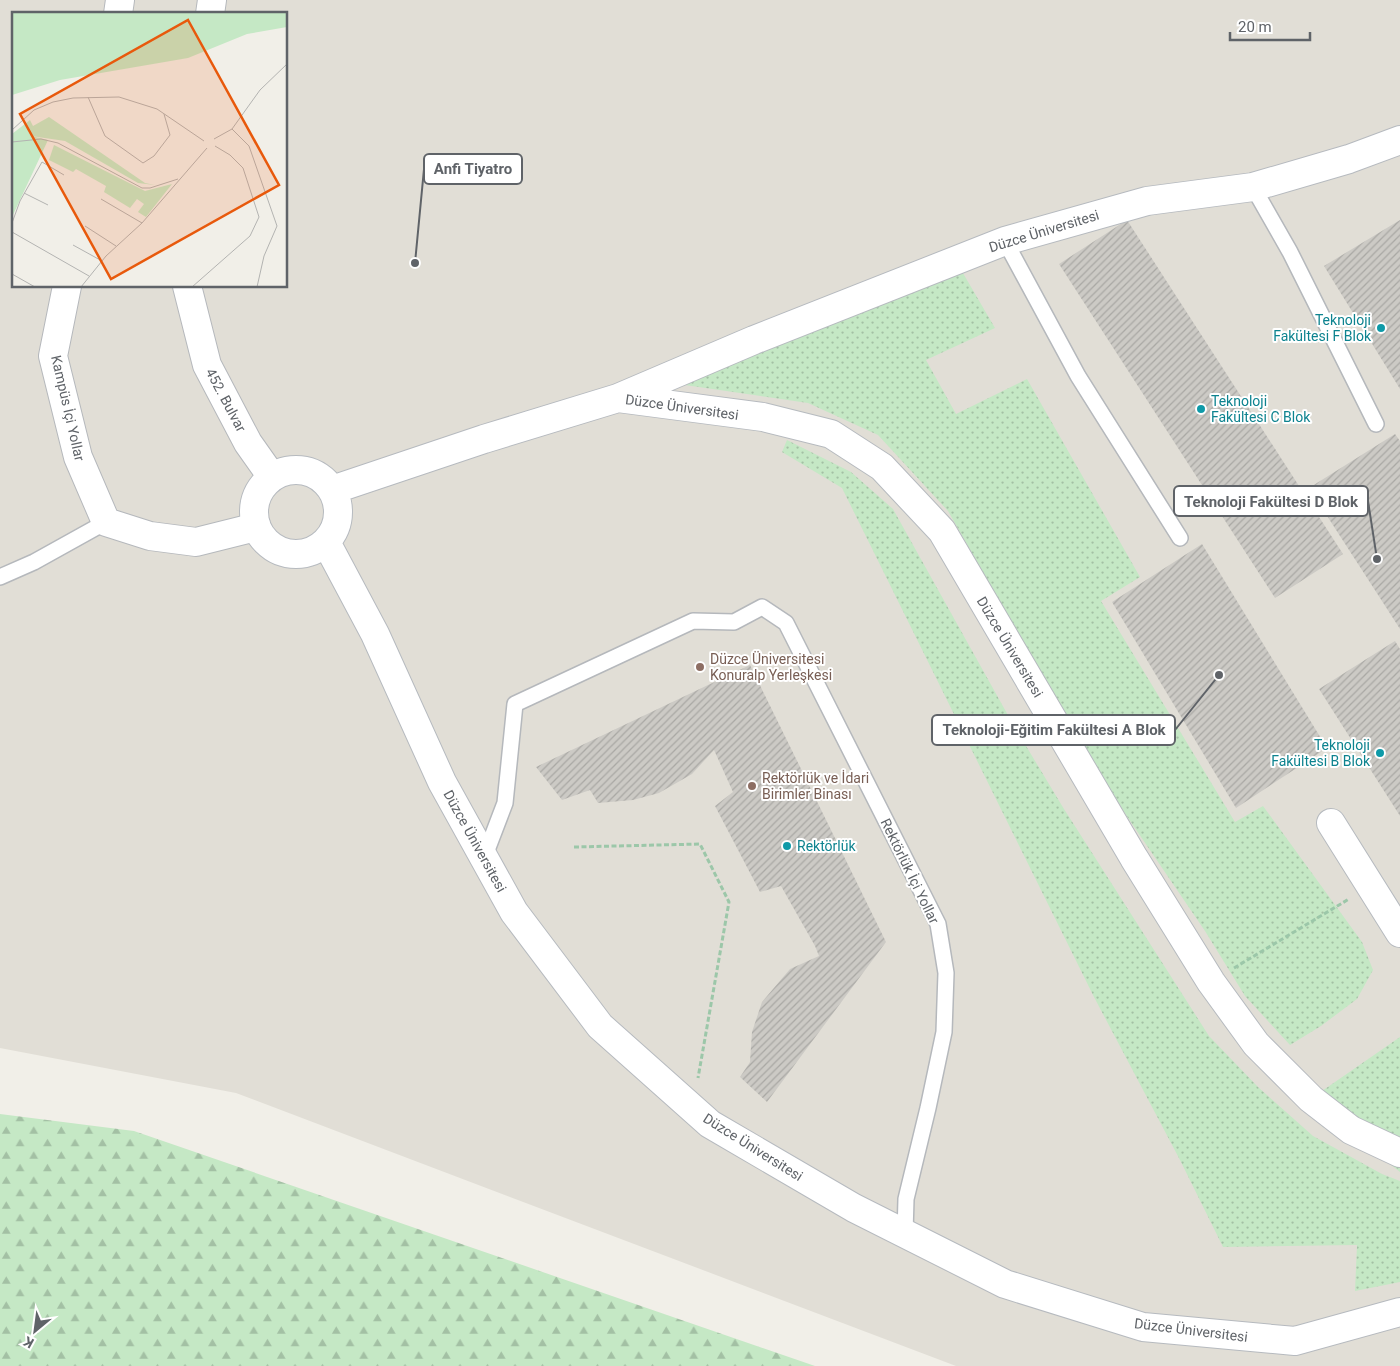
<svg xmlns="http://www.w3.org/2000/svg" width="1400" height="1366" viewBox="0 0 1400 1366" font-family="Roboto,sans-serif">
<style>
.education{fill:#e1ded6;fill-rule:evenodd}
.grass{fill:url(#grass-dots)}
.forest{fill:url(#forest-firs)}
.building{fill:url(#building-hatch)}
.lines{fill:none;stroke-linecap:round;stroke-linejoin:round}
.lane-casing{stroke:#b5b8bc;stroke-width:18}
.street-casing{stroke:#b5b8bc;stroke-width:30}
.secondary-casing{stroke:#b6babf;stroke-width:30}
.path{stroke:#9cc7a9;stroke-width:3;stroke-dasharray:5 2.5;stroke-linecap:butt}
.lane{stroke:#fff;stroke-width:15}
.street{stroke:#fff;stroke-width:28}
.secondary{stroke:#fff;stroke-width:28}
.culture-dot{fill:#0f9aa8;stroke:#fff;stroke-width:2}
.education-dot{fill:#8d6e63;stroke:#fff;stroke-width:2}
.labels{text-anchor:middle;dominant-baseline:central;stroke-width:4;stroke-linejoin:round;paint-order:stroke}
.street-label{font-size:14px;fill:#5f6368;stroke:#fff}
.culture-label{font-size:14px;fill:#0d838f;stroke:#fff;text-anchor:end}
.education-label{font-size:14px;fill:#785e54;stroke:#fff;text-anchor:start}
.inset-road{fill:none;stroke:#b3b3b1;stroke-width:1}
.view{fill:#e8590c;fill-opacity:0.15;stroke:#e8590c;stroke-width:2.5}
.inset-edge{fill:none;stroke:#5f6368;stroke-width:2.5}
.leader{fill:none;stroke:#5f6368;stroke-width:2}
.callout-dot{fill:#5f6368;stroke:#fff;stroke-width:2}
.callout{fill:#fff;stroke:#5f6368;stroke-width:2}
.callout-label{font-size:15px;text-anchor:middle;font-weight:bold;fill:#5f6368}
</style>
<defs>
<pattern id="grass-dots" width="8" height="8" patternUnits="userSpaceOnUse" patternTransform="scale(1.25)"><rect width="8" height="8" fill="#c5e8c5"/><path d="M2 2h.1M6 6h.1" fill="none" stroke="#a3c0a4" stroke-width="1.8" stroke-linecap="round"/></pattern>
<pattern id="forest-firs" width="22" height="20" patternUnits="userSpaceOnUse" patternTransform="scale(1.25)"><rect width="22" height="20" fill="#c5e8c5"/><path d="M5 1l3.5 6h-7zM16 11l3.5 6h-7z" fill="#a3c0a4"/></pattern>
<pattern id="building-hatch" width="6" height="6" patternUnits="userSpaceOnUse" patternTransform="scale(1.25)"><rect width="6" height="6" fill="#cccac5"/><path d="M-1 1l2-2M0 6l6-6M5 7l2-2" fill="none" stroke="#a9a8a4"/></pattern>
</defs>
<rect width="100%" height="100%" fill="#f1efe8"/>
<path class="education" d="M0 0H1400V1366H956L236 1093 0 1048ZM14 14H286V286H14Z"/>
<path class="grass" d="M960 268 995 328 926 360 956 414 1027 379 1140 577 1101 601 1235 822 1263 806 1362 942 1373 970 1357 999 1321 1026 1290 1045 1245 996 1205 931 1124 812 1026 648 948 511 878 435 808 403 678 384Z
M787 440 851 472 893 509 1014 726 1064 809 1209 1036 1258 1087 1313 1136 1382 1174 1400 1181V1282L1355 1291 1357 1245 1223 1247 1180 1160 1094 997 842 488 782 452Z
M1400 1037V1172L1309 1100Z"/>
<path class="forest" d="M0 1114 134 1131 815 1366H0Z"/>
<path class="building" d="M1127 220 1343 554 1275 598 1059 264Z
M1400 220V389L1324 266Z
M1395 434 1400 441V629L1309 488Z
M1202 544 1327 748 1236 808 1112 602Z
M1395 641 1400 649V816L1319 689Z
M750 665 886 942 767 1102 740 1077 750 1062 752 1032 762 1002 790 969 819 956 815 946 781 886 760 892 715 806 733 792 714 750 692 774 659 793 633 800 598 803 590 790 562 800 536 767Z"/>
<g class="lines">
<g class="lane-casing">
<path id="lane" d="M1253 187 1290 252 1376 424
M1005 241 1078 376 1180 538
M0 577 34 562 106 522
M484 858 505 803 515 704 693 621 734 622 762 607 786 623 938 924 946 973 944 1032 928 1108 906 1199 905 1233"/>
</g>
<g class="street-casing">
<path id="street" d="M118 14 120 0
M210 14 212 0
M67 286 53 356 78 457 106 522 150 536 196 542 252 528 256 525
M187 286 207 365 248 443 272 477"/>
</g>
<g class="secondary-casing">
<path id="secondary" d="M618 398 763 417 831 434 882 467 942 531 1134 858 1211 982 1256 1044 1311 1099 1351 1130 1400 1153
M254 512a42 42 0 1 1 84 0a42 42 0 1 1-84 0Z
M332 490 484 439 618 398 754 340 1005 241 1147 201 1253 187 1349 159 1400 140
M326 542 375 634 442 782 514 912 600 1026 710 1124 854 1208 1005 1284 1143 1327 1295 1341 1400 1312
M1331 823 1400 933"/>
</g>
<path class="path" d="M574 847 700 844 729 902 698 1078
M1234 968 1349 899"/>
<use href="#lane" class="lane"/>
<use href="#street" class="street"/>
<use href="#secondary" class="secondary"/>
</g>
<g class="culture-dot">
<circle cx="1381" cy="328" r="5"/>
<circle cx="1201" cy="409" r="5"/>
<circle cx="1380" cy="753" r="5"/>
<circle cx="787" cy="846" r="5"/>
</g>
<g class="education-dot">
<circle cx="700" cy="667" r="5"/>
<circle cx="752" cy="786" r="5"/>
</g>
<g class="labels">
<g class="street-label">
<text transform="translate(1044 231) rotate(-17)">Düzce Üniversitesi</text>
<text transform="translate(226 400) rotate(62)">452. Bulvar</text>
<text transform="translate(682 407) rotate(8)">Düzce Üniversitesi</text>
<text transform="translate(68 408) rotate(77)">Kampüs İçi Yollar</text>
<text transform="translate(1010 647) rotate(59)">Düzce Üniversitesi</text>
<text transform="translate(475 841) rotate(61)">Düzce Üniversitesi</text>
<text transform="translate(910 871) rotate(64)">Rektörlük İçi Yollar</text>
<text transform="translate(753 1147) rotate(32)">Düzce Üniversitesi</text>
<text transform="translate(1191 1330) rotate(7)">Düzce Üniversitesi</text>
</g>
<g class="culture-label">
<text x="1371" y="320">Teknoloji<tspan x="1371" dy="16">Fakültesi F Blok</tspan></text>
<text x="1211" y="401" text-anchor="start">Teknoloji<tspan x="1211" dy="16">Fakültesi C Blok</tspan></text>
<text x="1370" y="745">Teknoloji<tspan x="1370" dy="16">Fakültesi B Blok</tspan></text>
<text x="797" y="846" text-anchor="start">Rektörlük</text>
</g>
<g class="education-label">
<text x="710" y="659">Düzce Üniversitesi<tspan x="710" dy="16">Konuralp Yerleşkesi</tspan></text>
<text x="762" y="778">Rektörlük ve İdari<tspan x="762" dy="16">Birimler Binası</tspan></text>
</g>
</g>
<g transform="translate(12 12)">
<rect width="275" height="275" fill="#f1efe8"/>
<path d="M37 105 133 171 143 173 126 171 53 129 19 124 36 128 0 205V122L18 108 21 114ZM42 133 133 179 160 172 134 205 126 200 132 192 125 187 118 196 92 180 94 174 64 157 61 160 37 148Z" fill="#c5e8c5"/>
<path d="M0 0H275V15L235 22 176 46 48 68 0 83Z" fill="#c5e8c5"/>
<path class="inset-road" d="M76 85 93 124 131 151 142 144 158 123 152 102M220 117 248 78 275 52M0 118 22 98 41 90 61 86 107 85 145 97 192 129M202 127 220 117 237 134 265 214 252 244 245 275M0 130 29 127 46 131 130 176H138L166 167M12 181 36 193M89 187 130 211M0 211 8 189 30 150 52 163M73 214 104 234M0 220 77 264M61 233 90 249M0 262 23 275M69 275 94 244 130 211 195 136M180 275 238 224 247 205 231 156 218 143 203 134"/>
<path class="view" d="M176 8 267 173 99 267 8 102Z"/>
<rect width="275" height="275" class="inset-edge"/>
</g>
<path class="leader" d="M415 263L424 169M1377 559L1368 501M1219 675L1175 730"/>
<g class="callout-dot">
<circle cx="415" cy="263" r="5"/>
<circle cx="1377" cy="559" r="5"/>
<circle cx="1219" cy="675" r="5"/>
</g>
<g class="callout">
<rect x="424" y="154" width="98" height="30" rx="5"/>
<rect x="1174" y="486" width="194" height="30" rx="5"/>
<rect x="932" y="715" width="243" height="30" rx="5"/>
</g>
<g class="callout-label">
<text x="473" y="174">Anfi Tiyatro</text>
<text x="1271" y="507">Teknoloji Fakültesi D Blok</text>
<text x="1054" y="735">Teknoloji-Eğitim Fakültesi A Blok</text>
</g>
<g transform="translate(35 1331) rotate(209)" stroke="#ffffff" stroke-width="4" paint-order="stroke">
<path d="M0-4L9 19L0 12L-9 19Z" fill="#5f6368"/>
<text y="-8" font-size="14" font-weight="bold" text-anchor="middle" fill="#5f6368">K</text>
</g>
<path d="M1230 32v8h80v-8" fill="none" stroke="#5f6368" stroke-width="2.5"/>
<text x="1238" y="32" font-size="15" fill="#5f6368" stroke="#ffffff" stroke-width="4" paint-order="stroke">20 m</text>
</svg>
